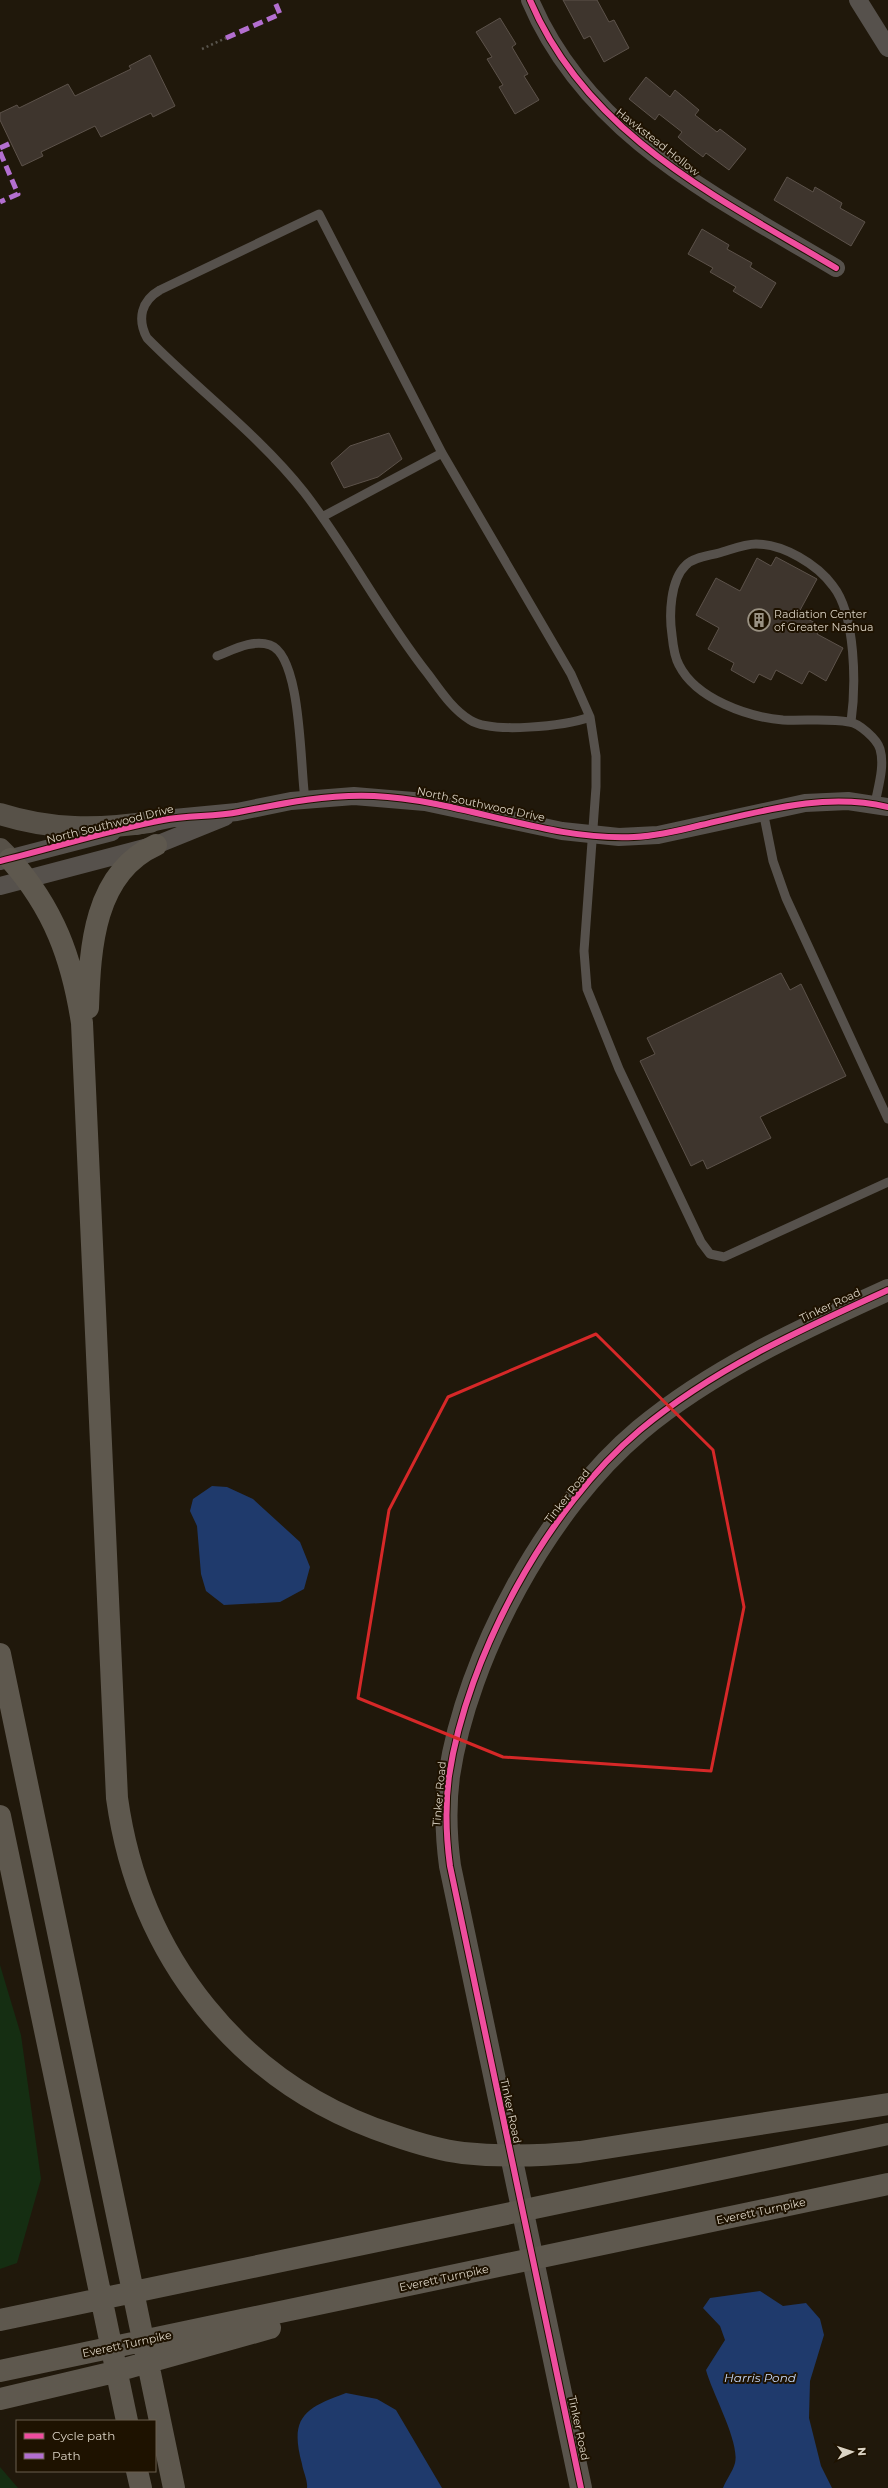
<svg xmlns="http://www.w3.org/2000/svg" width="888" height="2488" viewBox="0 0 888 2488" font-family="Montserrat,sans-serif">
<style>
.green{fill:#152e12}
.water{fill:#1f3a6c}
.building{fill:#3e352d;stroke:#5c524a}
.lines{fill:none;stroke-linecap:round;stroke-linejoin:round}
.path{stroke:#58544c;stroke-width:2.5;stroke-dasharray:2 3;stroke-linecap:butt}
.lane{stroke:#56514c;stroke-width:9}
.street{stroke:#56514c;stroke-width:18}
.secondary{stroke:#59544c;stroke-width:22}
.primary{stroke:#575148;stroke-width:22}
.highway{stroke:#5e584e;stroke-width:22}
.quiet{stroke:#b36fd0;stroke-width:5;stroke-dasharray:10 5;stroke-linecap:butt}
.cycleway-casing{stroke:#1e1200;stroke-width:8}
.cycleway{stroke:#ef4d9e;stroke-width:6}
.marked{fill:none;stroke:#d62828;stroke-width:3;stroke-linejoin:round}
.labels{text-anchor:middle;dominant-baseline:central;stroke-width:4;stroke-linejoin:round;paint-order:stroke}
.street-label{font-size:11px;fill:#dbd3c4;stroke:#1e1200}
.poi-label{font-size:11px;fill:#dbd3c4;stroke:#1e1200;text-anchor:start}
.water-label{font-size:12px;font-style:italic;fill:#c5d9fc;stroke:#1e1200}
</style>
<rect width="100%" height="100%" fill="#20180b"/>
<path class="green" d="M0 1965 21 2035 41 2179 17 2263 0 2269Z
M0 2467 18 2488H0Z"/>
<path class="water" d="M212 1486 227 1487 253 1499 300 1542 310 1567 304 1589 280 1602 224 1605 206 1591 201 1574 197 1526 190 1511 193 1499Z
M760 2291 783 2306 806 2303 820 2319 824 2335 810 2381 809 2418 821 2466 832 2488H723C726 2480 733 2471 735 2463 740 2442 712 2393 706 2370L725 2340 720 2326 703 2308 710 2298Z
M346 2393 377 2399 396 2410 442 2488H307C308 2481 303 2471 302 2464 289 2417 305 2408 346 2393Z"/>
<path class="building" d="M563 0H597L609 22 614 20 629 48 604 62 590 36 584 39Z
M500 18 516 44 512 47 528 74 524 76 539 100 515 114 499 87 503 85 487 59 492 57 476 32Z
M150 55 175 106 153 117 151 113 101 137 95 126 41 152 43 156 22 166 0 120V113L17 105 19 108 68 84 75 96 131 69 129 66Z
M646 77 670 97 675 90 699 110 695 115 717 132 720 129 746 149 729 170 706 153 703 157 686 144 678 137 682 132 659 114 655 120 629 99Z
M787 177 813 192 815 187 842 203 840 208 865 222 851 246 774 200Z
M702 229 729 245 727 249 752 263 750 267 776 283 761 308 733 291 736 287 710 272 713 268 688 254Z
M389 433 402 459 378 477 344 488 331 463 350 446Z
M776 557 817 579 798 614 821 626 817 634 843 648 826 681 809 671 802 684 776 670 771 680 759 674 754 683 731 670 734 663 708 649 719 628 696 615 716 578 740 591 757 558 771 566Z
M781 973 790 990 801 984 846 1076 760 1117 771 1138 707 1169 703 1160 691 1166 640 1061 655 1054 647 1038Z"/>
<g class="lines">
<path class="path" d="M202 49 226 38"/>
<path class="lane" d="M322 517 442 453
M217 656C233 650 252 639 270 645 302 656 300 768 305 799
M590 717C565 726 492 734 470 720 452 709 440 690 428 674 382 616 349 550 304 492 259 435 198 390 147 338 137 319 141 301 160 290L319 214 442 453 571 674 590 717 596 756V787L584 951 587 989 619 1069 701 1242 710 1254 724 1257 888 1182
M851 722C856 686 856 615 833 586 817 564 783 544 756 544 744 544 730 550 719 553 708 556 694 557 686 565 670 580 669 615 672 635 673 645 674 656 679 665 696 699 748 717 783 720 805 721 828 718 849 722 859 723 877 739 880 749 885 766 878 787 875 804
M763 811 773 861 786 898 888 1119"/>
<path class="street" d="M530 0C587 135 717 197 836 268
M858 0 888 48
M136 826 174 818 237 812 291 801 354 796 425 802 562 831 619 837 658 835 805 803 848 801 888 807
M0 861 112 832
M0 886 156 845 225 817"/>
<path class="secondary" d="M581 2488 450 1866C446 1836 445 1806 449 1776 467 1656 547 1508 640 1430 713 1369 802 1329 888 1290"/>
<path class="primary" d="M0 814C50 830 98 830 150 822
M0 849 10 859"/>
<path class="highway" d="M10 859C54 909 72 958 82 1023L117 1798C139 1956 239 2085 393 2135 416 2143 439 2150 463 2153 501 2157 541 2156 580 2152L888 2104
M88 1008C90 947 94 873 156 845
M0 1654 174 2488
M0 1816 127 2421
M0 2320 888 2134
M0 2371 888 2184
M0 2399 106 2374 270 2328
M137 2471 141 2488"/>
<path class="quiet" d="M226 38 280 14 275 2
M0 148 11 143
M0 152 18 194 0 202"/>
<g class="cycleway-casing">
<path id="cycleway" d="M530 0C587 135 717 197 836 268
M0 861C54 848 108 830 163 820 188 815 214 817 239 812 284 803 328 794 374 796 462 800 546 841 634 837 657 836 678 831 701 825 763 811 824 792 888 807
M581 2488 450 1866C446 1836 445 1806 449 1776 467 1656 547 1508 640 1430 713 1369 802 1329 888 1290"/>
</g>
<use href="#cycleway" class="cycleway"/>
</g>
<path class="marked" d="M596 1334 713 1450 744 1607 711 1771 503 1757 358 1698 389 1510 448 1397Z"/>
<defs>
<g id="building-ring" transform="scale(1.15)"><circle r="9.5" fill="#1e1200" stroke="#9a9283" stroke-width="1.5"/><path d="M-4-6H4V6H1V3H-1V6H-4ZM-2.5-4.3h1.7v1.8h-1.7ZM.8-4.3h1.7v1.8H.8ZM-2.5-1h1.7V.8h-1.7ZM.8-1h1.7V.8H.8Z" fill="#9a9283"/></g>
</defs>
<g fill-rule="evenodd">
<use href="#building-ring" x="759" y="620"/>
</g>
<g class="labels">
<g class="street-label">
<text transform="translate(658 142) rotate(38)">Hawkstead Hollow</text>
<text transform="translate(481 804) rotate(12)">North Southwood Drive</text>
<text transform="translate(110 824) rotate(-14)">North Southwood Drive</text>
<text transform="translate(830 1305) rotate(-25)">Tinker Road</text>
<text transform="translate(567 1496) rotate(-52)">Tinker Road</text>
<text transform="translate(439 1794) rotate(-85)">Tinker Road</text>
<text transform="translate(511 2111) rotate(78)">Tinker Road</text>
<text transform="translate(761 2211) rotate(-12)">Everett Turnpike</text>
<text transform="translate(444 2278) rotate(-12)">Everett Turnpike</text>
<text transform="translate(127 2344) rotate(-12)">Everett Turnpike</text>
<text transform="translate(579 2428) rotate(78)">Tinker Road</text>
</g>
<g class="poi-label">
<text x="774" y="614">Radiation Center<tspan x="774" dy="13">of Greater Nashua</tspan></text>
</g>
<g class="water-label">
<text x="760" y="2377">Harris Pond</text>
</g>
</g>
<rect x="16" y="2420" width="140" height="52" fill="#1e1200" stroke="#6a5f4e"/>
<rect x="24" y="2433" width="20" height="6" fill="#ef4d9e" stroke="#6a5f4e"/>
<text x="52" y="2440" font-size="12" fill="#dbd3c4">Cycle path</text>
<rect x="24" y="2453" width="20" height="6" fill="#b36fd0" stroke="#6a5f4e"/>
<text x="52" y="2460" font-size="12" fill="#dbd3c4">Path</text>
<g transform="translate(852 2452) rotate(87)" stroke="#1e1200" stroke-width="3" paint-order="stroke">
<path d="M0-3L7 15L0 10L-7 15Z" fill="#dbd3c4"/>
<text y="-6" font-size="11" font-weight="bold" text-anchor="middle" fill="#dbd3c4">N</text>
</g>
</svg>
